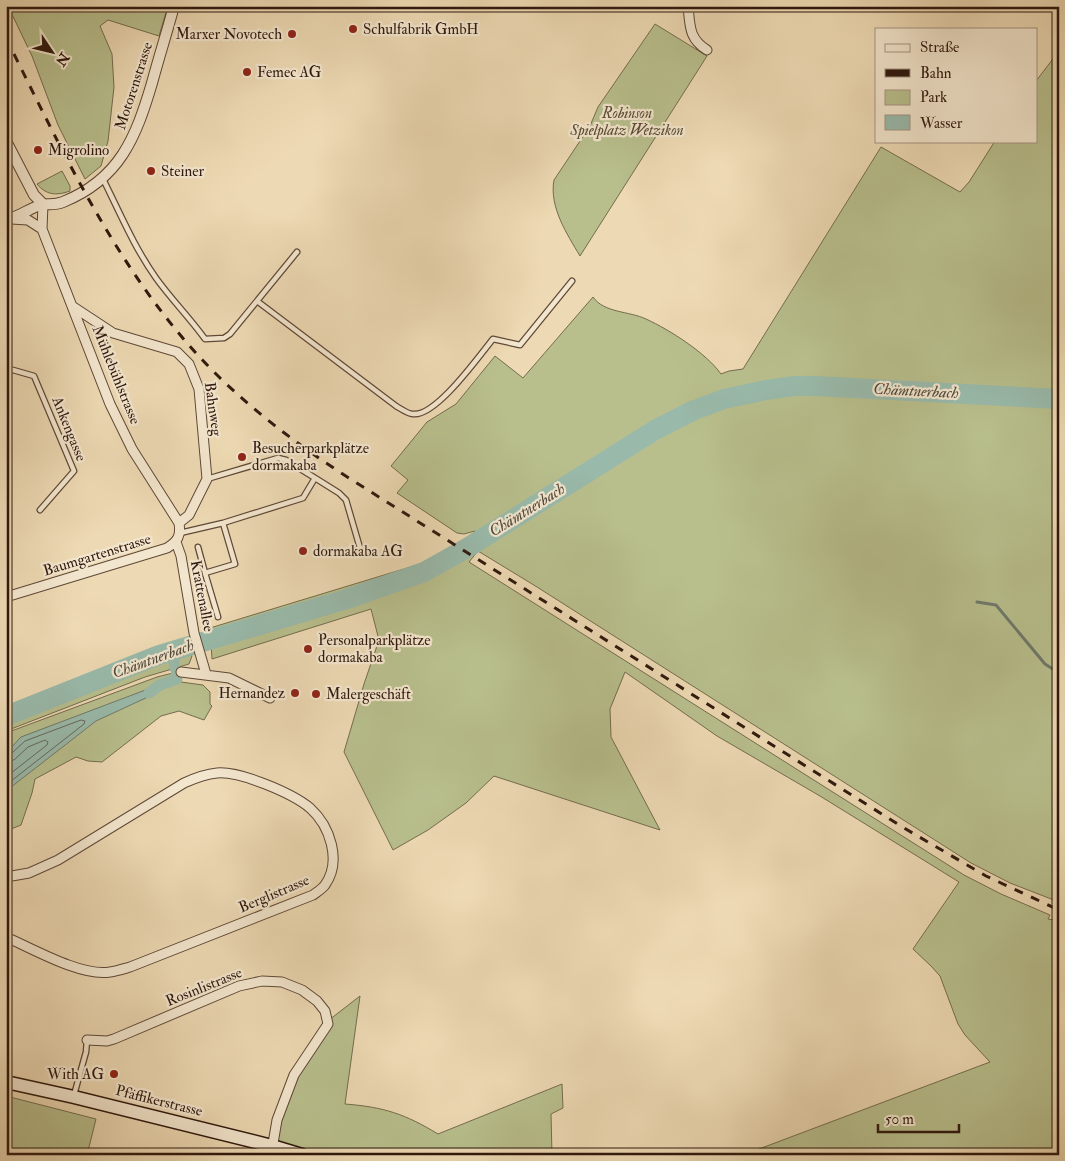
<svg xmlns="http://www.w3.org/2000/svg" width="1065" height="1161" viewBox="0 0 1065 1161" font-family="'IM FELL Double Pica',serif">
<style>
.green{fill:#b8bf8d;stroke:#746c4e}
.water{fill:#99baab;stroke:#6f796c}
.lines{fill:none;stroke-linecap:round;stroke-linejoin:round}
.shore{stroke:#64695c;stroke-width:1}
.stream{stroke:#6f796c;stroke-width:3}
.canal{stroke:#99baab;stroke-width:11}
.river{stroke:#99baab;stroke-width:20}
.service-casing{stroke:#5e4837;stroke-width:7}
.minor-casing{stroke:#5e4837;stroke-width:11}
.tertiary-casing{stroke:#5e4837;stroke-width:12}
.secondary-casing{stroke:#2f180e;stroke-width:15}
.service{stroke:#f3e6ce;stroke-width:4.5}
.minor{stroke:#f3e6ce;stroke-width:9}
.tertiary{stroke:#f3e6ce;stroke-width:10}
.secondary{stroke:#f3e6ce;stroke-width:12}
.rail{stroke:#2f180e;stroke-width:3;stroke-dasharray:9 9;stroke-linecap:butt}
.poi-dot{fill:#8f2418;stroke:#f3e6ce;stroke-width:2}
.labels{text-anchor:middle;dominant-baseline:central;stroke-width:4.5;stroke-linejoin:round;paint-order:stroke}
.poi-label{font-size:15px;fill:#2f180e;stroke:#f3e6ce;text-anchor:start}
.street-label{font-size:15px;fill:#2f180e;stroke:#f3e6ce}
.park-label{font-size:15px;font-style:italic;fill:#584a34;stroke:#f3e6ce}
.water-label{font-size:16px;font-style:italic;fill:#4f493d;stroke:#f3e6ce}
</style>
<rect width="100%" height="100%" fill="#edd9b3"/>
<filter id="stains"><feTurbulence type="fractalNoise" baseFrequency=".004" numOctaves="4"/><feColorMatrix values="0 0 0 0 .2 0 0 0 0 .09 0 0 0 0 .02 0 0 0 .5 -.17"/></filter>
<radialGradient id="worn" r=".72"><stop offset=".6" stop-color="#630" stop-opacity="0"/><stop offset="1" stop-color="#630" stop-opacity=".3"/></radialGradient>
<path class="green" d="M8 6H168L159 36 108 20 100 26 112 54 114 87 108 141 101 166 85 179 58 125 32 56Z
M655 24 707 56 580 256C567 234 549 207 554 180L590 126 598 107Z
M1059 51V902L1010 883 971 863 537 587 478 551 469 562 964 875 1001 894 1050 915 1048 919 1059 921V1155H743L990 1062 965 1035 958 1024 940 976 931 966 913 949 959 882 820 796 717 736 625 672 610 709 611 737 660 830 494 776 466 803 428 830 393 850 344 752 364 684 379 640 371 609 212 659 210 628 453 554C463 548 472 542 475 531L464 534 457 533 397 493 408 480 391 466 427 422 456 404 495 356 523 378 593 297C604 313 629 311 646 319 670 330 706 353 721 374L729 371 743 369 881 147 960 192 969 182 995 141H1036V81Z
M62 171 70 186V191C56 196 46 195 37 184Z
M188 646 192 656 189 664 145 677 6 731V716L159 655Z
M177 672H181V682L203 685 210 692V704L212 706 204 720 179 711 161 716 102 762 88 761 76 757 35 779 32 793 21 825 6 831V733L157 677Z
M360 996 345 1104C384 1107 405 1114 438 1134L562 1084 563 1108 551 1114 552 1155H303L272 1146 281 1106 329 1020Z
M6 1096 96 1119 87 1155H6Z"/>
<path class="water" d="M148 689 150 696 96 721 6 791V749L9 750 21 737Z"/>
<g class="lines">
<path class="shore" d="M6 754 12 753 25 741 81 720 85 721 84 724 6 785
M6 761 14 760 28 747 45 740 48 742 47 745 6 777"/>
<path class="stream" d="M977 602 996 605 1045 664 1059 673"/>
<path class="canal" d="M172 651 175 668
M149 693 160 685 177 679 176 675"/>
<path class="river" d="M6 716 159 655 347 599 424 572 467 548 655 430 692 411 724 399 766 390 795 386H815L1059 399"/>
<g class="service-casing">
<path id="service" d="M103 179C120 213 134 247 156 278 171 299 190 318 205 339L224 338 230 334 297 252
M257 301 396 406C401 409 408 414 413 414 436 417 479 356 493 339L520 345 572 281
M6 368 34 376 74 471 40 510
M207 479 278 458 286 460 315 478
M180 533 223 523 303 498 315 478 339 493 346 500 360 548
M198 547 205 573
M218 617 205 573 235 564 223 523
M74 1095 86 1052 87 1040"/>
</g>
<g class="minor-casing">
<path id="minor" d="M688 6C690 26 689 39 707 50
M11 219 28 220 42 229
M72 306 113 333 177 352 189 364 199 389 207 479 189 515 179 523
M176 542 181 556 194 633 206 674
M6 597 167 548C178 541 181 536 179 523L132 449 110 404 42 229 43 204
M181 672 229 678 270 698
M6 877 29 873 58 860 184 783C195 778 206 774 217 773 240 771 292 793 310 808 330 826 342 861 325 885 322 889 317 892 313 895L130 967C123 969 117 971 110 972 82 977 33 949 6 937
M87 1040 107 1041 114 1039 239 986 262 981 282 982 302 990 317 1001 325 1011 328 1024 294 1075 277 1120 271 1155"/>
</g>
<g class="tertiary-casing">
<path id="tertiary" d="M6 141 34 195 43 204
M6 219C19 218 29 208 41 205 47 203 53 206 63 202 120 179 136 137 152 83 159 57 167 32 174 6"/>
</g>
<g class="secondary-casing">
<path id="secondary" d="M6 1082 74 1097 272 1146 302 1155"/>
</g>
<use href="#service" class="service"/>
<use href="#minor" class="minor"/>
<use href="#tertiary" class="tertiary"/>
<use href="#secondary" class="secondary"/>
<path class="rail" d="M6 38C64 154 120 277 213 371 255 413 302 448 352 480L904 828 986 876 1059 910"/>
</g>
<g class="poi-dot">
<circle cx="353" cy="29" r="5"/>
<circle cx="292" cy="34" r="5"/>
<circle cx="247" cy="72" r="5"/>
<circle cx="38" cy="150" r="5"/>
<circle cx="151" cy="171" r="5"/>
<circle cx="242" cy="457" r="5"/>
<circle cx="303" cy="551" r="5"/>
<circle cx="308" cy="649" r="5"/>
<circle cx="295" cy="693" r="5"/>
<circle cx="316" cy="694" r="5"/>
<circle cx="114" cy="1074" r="5"/>
</g>
<g class="labels">
<g class="poi-label">
<text x="363" y="29">Schulfabrik GmbH</text>
<text x="282" y="34" text-anchor="end">Marxer Novotech</text>
<text x="257" y="72">Femec AG</text>
<text x="48" y="150">Migrolino</text>
<text x="161" y="171">Steiner</text>
<text x="252" y="448">Besucherparkplätze<tspan x="252" dy="17">dormakaba</tspan></text>
<text x="313" y="551">dormakaba AG</text>
<text x="318" y="640">Personalparkplätze<tspan x="318" dy="17">dormakaba</tspan></text>
<text x="285" y="693" text-anchor="end">Hernandez</text>
<text x="326" y="694">Malergeschäft</text>
<text x="104" y="1074" text-anchor="end">With AG</text>
</g>
<g class="street-label">
<text transform="translate(134 86) rotate(-72)">Motorenstrasse</text>
<text transform="translate(116 375) rotate(68)">Mühlebühlstrasse</text>
<text transform="translate(213 409) rotate(82)">Bahnweg</text>
<text transform="translate(69 429) rotate(68)">Ankengasse</text>
<text transform="translate(97 555) rotate(-17)">Baumgartenstrasse</text>
<text transform="translate(202 596) rotate(79)">Krattenallee</text>
<text transform="translate(274 894) rotate(-23)">Berglistrasse</text>
<text transform="translate(204 987) rotate(-22)">Rosinlistrasse</text>
<text transform="translate(159 1101) rotate(14)">Pfäffikerstrasse</text>
</g>
<g class="park-label">
<text x="627" y="113">Robinson<tspan x="627" dy="17">Spielplatz Wetzikon</tspan></text>
</g>
<g class="water-label">
<text transform="translate(916 391) rotate(3)">Chämtnerbach</text>
<text transform="translate(527 510) rotate(-32)">Chämtnerbach</text>
<text transform="translate(153 659) rotate(-20)">Chämtnerbach</text>
</g>
</g>
<rect width="1065" height="1161" fill="none" stroke="#edd9b3" stroke-width="25"/>
<rect x="8" y="8" width="1050" height="1146" fill="none" stroke="#2f180e" stroke-width="2.5"/>
<rect x="12" y="12" width="1040" height="1136" fill="none" stroke="#2f180e"/>
<rect x="875" y="28" width="162" height="115" fill="#f3e6ce" stroke="#a59481"/>
<rect x="885" y="44" width="25" height="8" fill="#f3e6ce" stroke="#a59481"/>
<text x="920" y="52" font-size="15" fill="#2f180e">Straße</text>
<rect x="885" y="69" width="25" height="8" fill="#2f180e" stroke="#a59481"/>
<text x="920" y="78" font-size="15" fill="#2f180e">Bahn</text>
<rect x="885" y="90" width="25" height="15" fill="#b8bf8d" stroke="#a59481"/>
<text x="920" y="102" font-size="15" fill="#2f180e">Park</text>
<rect x="885" y="115" width="25" height="15" fill="#99baab" stroke="#a59481"/>
<text x="920" y="128" font-size="15" fill="#2f180e">Wasser</text>
<g transform="translate(52 52) rotate(125)" stroke="#f3e6ce" stroke-width="4" paint-order="stroke">
<path d="M0-4L9 19L0 12L-9 19Z" fill="#2f180e"/>
<text y="-8" font-size="14" font-weight="bold" text-anchor="middle" fill="#2f180e">N</text>
</g>
<path d="M878 1124v8h81v-8" fill="none" stroke="#2f180e" stroke-width="2.5"/>
<text x="885" y="1124" font-size="15" fill="#2f180e" stroke="#f3e6ce" stroke-width="4" paint-order="stroke">50 m</text>
<rect width="100%" height="100%" filter="url(#stains)"/>
<rect width="100%" height="100%" fill="url(#worn)"/>
</svg>
